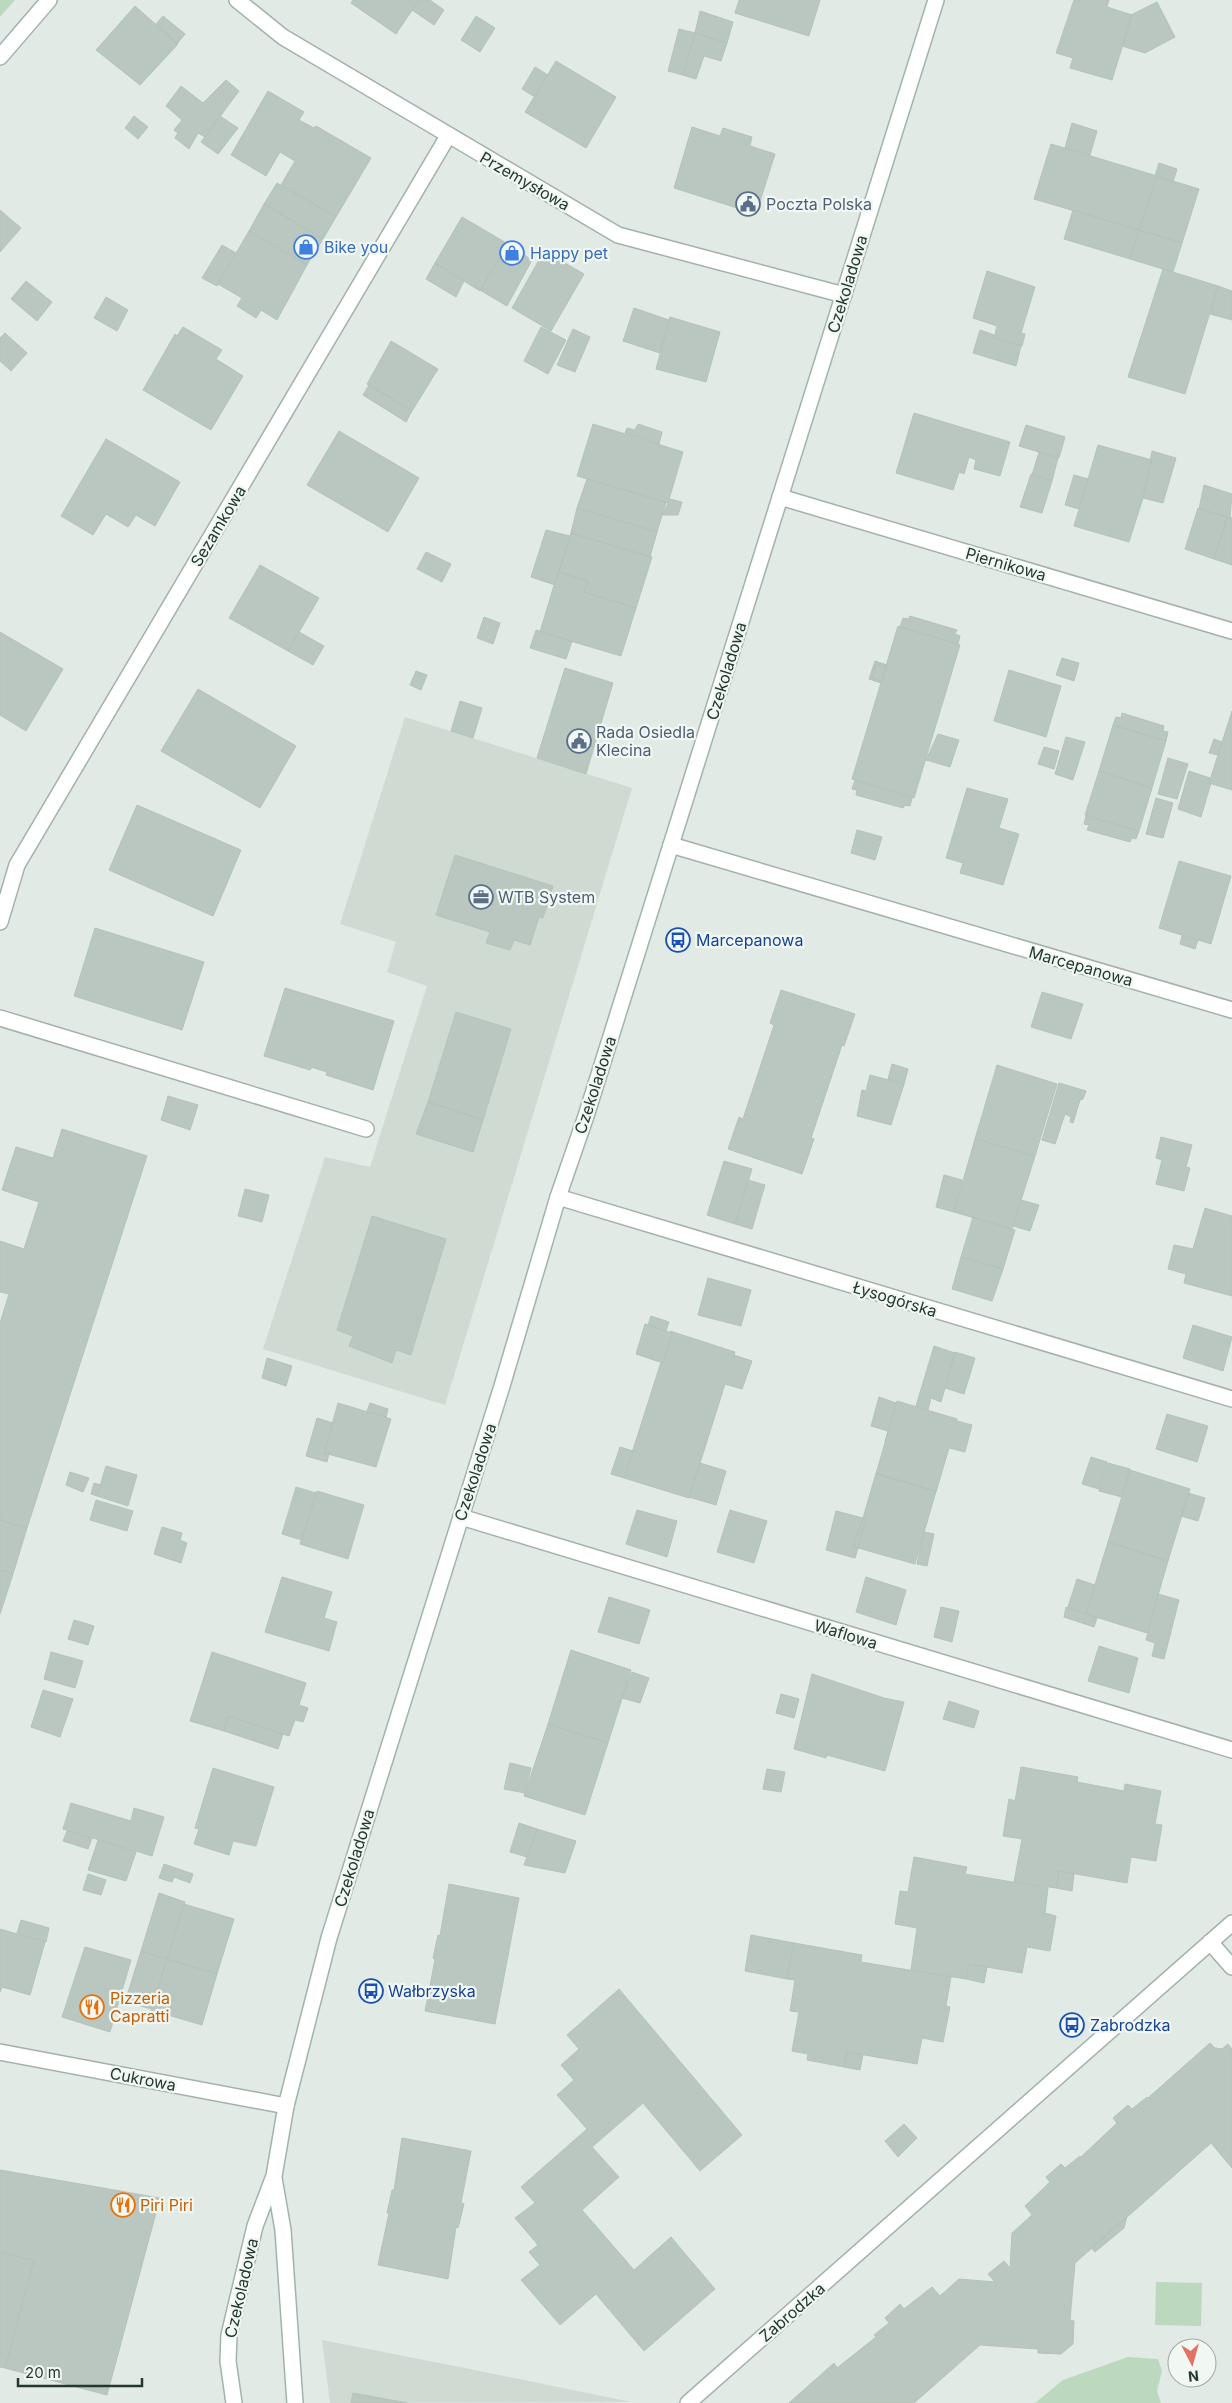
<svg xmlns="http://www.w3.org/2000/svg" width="1232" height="2403" viewBox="0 0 1232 2403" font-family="Inter,sans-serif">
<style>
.built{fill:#cfdad3}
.green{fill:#bcd9bf}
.building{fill:#bac7c0;stroke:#b4c3ba}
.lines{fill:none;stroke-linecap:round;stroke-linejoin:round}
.lane-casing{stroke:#a4b1ab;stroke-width:18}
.street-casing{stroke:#a4b1ab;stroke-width:18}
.secondary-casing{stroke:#a1b4ab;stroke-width:18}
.lane{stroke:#fff;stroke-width:15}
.street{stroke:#fff;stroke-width:15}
.secondary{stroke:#fff;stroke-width:15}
.labels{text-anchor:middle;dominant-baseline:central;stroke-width:4.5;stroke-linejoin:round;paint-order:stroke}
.street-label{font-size:16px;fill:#233930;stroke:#f1f7f3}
.service-label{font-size:16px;fill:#4e5e75;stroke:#f1f7f3;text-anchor:start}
.shop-label{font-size:16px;fill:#366cbe;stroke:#f1f7f3;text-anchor:start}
.transit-label{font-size:16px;fill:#164399;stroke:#f1f7f3;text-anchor:start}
.food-label{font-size:16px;fill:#c56008;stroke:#f1f7f3;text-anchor:start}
</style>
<rect width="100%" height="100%" fill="#e1eae5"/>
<path class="built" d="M405 717 632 788 445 1405 263 1349 325 1157 370 1167 427 986 387 972 396 942 340 924Z
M322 2340 460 2367 631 2402 330 2403Z"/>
<path class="green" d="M0 0H15L0 17Z
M1156 2282 1202 2283 1201 2326 1155 2325Z
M1128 2357 1158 2359 1162 2371 1157 2391 1161 2403H1035L1063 2380Z"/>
<path class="building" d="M353 0H419L396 34 351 3Z
M419 0H430L444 10 434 25 412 10Z
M739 0H820L809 36 735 13Z
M1074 0H1109L1107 7 1132 15 1112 80 1070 68 1073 58 1056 53Z
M1157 2 1175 37 1145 53 1122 46 1131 15Z
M135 6 178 44 140 85 96 50Z
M700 11 733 22 727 43 695 33Z
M163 16 185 34 177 44 156 24Z
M476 16 495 28 480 52 461 40Z
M679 29 695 33 683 75 668 71Z
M695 33 727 43 721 61 704 56 696 79 683 75Z
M556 61 616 97 586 148 525 112Z
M535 67 548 75 535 97 522 89Z
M226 80 239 91 205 137 198 133 189 149 175 138 178 133 174 130 182 120 166 106 181 86 203 103Z
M268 91 304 112 299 120 314 128 316 126 371 158 336 217 281 185 295 161 280 152 266 176 231 155Z
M134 116 148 127 138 139 125 128Z
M220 116 238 128 218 154 201 142Z
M1072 123 1097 131 1090 155 1065 148Z
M692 127 720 136 723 128 752 137 750 146 775 154 756 214 674 188Z
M1051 144 1157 176 1139 230 1034 199Z
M1159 163 1177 169 1173 182 1155 176Z
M1157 176 1199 189 1182 243 1139 230Z
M277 183 336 217 323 239 264 204Z
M264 204 323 239 307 265 249 231Z
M0 210 21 228 0 252Z
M1073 210 1139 230 1130 259 1064 239Z
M462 217 508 244 480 291 435 263Z
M1139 230 1182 243 1173 272 1130 259Z
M249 231 307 265 277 320 261 310 256 318 237 306 242 298 218 284Z
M508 244 532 260 507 306 480 290Z
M222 245 236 253 217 286 202 278Z
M544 251 584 274 551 331 512 308Z
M435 263 464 281 456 297 426 279Z
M1163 269 1218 286 1185 394 1128 377Z
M987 271 1035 287 1021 333 1025 334 1022 346 994 338 997 326 973 318Z
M26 281 52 302 37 321 11 299Z
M1218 286 1232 291V320L1210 314Z
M106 297 128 310 117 331 94 318Z
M634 308 669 320 660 353 623 341Z
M670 317 720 332 706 382 656 369Z
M183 327 222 350 216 359 243 376 211 430 143 390 175 334 177 336Z
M541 327 566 340 548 374 524 361Z
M573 329 590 337 575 372 557 365Z
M980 330 994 335V338L1021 346 1016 366 973 353Z
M5 333 27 353 11 371 0 361V338Z
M391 341 438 369 412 411 367 384Z
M369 385 412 411 406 422 363 395Z
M914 413 1010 442 1000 476 974 469 976 460 969 457 964 474 959 472 953 490 896 473Z
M593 424 683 452 668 503 577 476Z
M638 424 662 432 659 444 625 433 627 428 635 430Z
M1026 425 1065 437 1059 458 1019 446Z
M339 431 419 478 388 532 307 485Z
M106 439 180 482 155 526 136 515 128 527 106 514 93 535 61 516Z
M1098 445 1152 460 1143 498 1129 542 1074 526Z
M1152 451 1176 458 1163 503 1143 498Z
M1039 452 1058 458 1052 481 1032 475Z
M1031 474 1052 481 1042 513 1020 507Z
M1074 475 1088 479 1079 509 1065 505Z
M587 479 666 502 657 532 577 508Z
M1204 485 1232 494 1230 518 1199 509Z
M670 499 682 502 678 515H662Z
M577 508 657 532 650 557 571 533Z
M1198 508 1227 517 1214 559 1185 549Z
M1227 517 1232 518V565L1214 559Z
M546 530 570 536 555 585 531 577Z
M571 533 652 557 636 608 584 592 588 581 558 572Z
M426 552 451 564 442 582 417 569Z
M260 565 319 598 288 651 229 618Z
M558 572 588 581 584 592 636 608 621 656 540 632Z
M910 616 957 630 955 634 960 636 958 644 900 627 903 618 908 619Z
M484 617 500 623 493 644 477 638Z
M898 626 960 645 914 798 852 779Z
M536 630 572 641 566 659 530 648Z
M0 632 63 669 26 731 0 715Z
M299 632 324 646 313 665 288 651Z
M1062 658 1079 663 1074 681 1056 675Z
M875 661 887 665 886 667 876 664 872 678 882 681 881 683 869 679Z
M876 664 886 667 882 681 872 678Z
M565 668 613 683 586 774 537 758Z
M1009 670 1061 686 1046 737 994 721Z
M416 671 427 675 421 690 410 685Z
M198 689 296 746 260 808 161 751Z
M460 701 482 708 473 738 451 731Z
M1232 711V790L1209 783Z
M1122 713 1164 726 1163 731 1168 732 1166 741 1113 725 1116 717 1121 718Z
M1113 725 1166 741 1152 788 1099 771Z
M938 734 959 740 950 767 926 760Z
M1066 737 1085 742 1073 780 1055 774Z
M1214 739 1222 742 1218 755 1209 753Z
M1044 747 1059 751 1054 769 1038 764Z
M1168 758 1188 764 1177 799 1158 794Z
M1099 771 1152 788 1139 831 1085 815Z
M1189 771 1210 778 1209 783H1211L1201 817 1178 809Z
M855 780 912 798 910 806 905 805 903 808 856 795 857 790 852 789Z
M967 788 1008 799 999 828 1019 834 1003 885 960 873 963 863 946 858Z
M1156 798 1173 803 1163 838 1146 834Z
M137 805 241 850 213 916 109 870Z
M1086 816 1139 831 1136 839 1132 838 1130 842 1087 830 1089 825 1084 824Z
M857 830 882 837 875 860 851 853Z
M455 855 553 886 543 918 539 917 530 945 514 940 510 950 486 943 490 932 436 915Z
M1179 861 1231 876 1211 944 1159 928Z
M95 928 204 962 182 1030 74 996Z
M1182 936 1198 940 1195 949 1180 944Z
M285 988 394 1021 373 1090 326 1075 327 1072 314 1068 312 1067 310 1070 264 1056Z
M781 990 855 1014 844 1046 842 1045 811 1138 814 1139 802 1174 728 1149 739 1117 743 1119 774 1025 770 1023Z
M1042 992 1083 1004 1071 1039 1031 1027Z
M456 1012 511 1029 483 1120 428 1102Z
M892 1064 908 1069 904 1084 888 1079Z
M997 1065 1057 1084 1035 1156 975 1139Z
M870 1075 904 1084 891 1125 857 1116 862 1090 866 1091Z
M1059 1083 1086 1091 1083 1099 1080 1100 1073 1123 1070 1122 1071 1117 1065 1114 1055 1144 1042 1140Z
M168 1096 198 1105 190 1130 161 1120Z
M428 1102 483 1120 473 1152 416 1134Z
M62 1129 147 1156 27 1528 0 1520V1323L9 1294 0 1292V1241L24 1249 39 1202 2 1190 16 1147 53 1158Z
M1161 1137 1192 1145 1186 1167 1190 1168 1184 1191 1156 1184 1162 1160 1156 1158Z
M975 1139 1035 1156 1012 1229 954 1212Z
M724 1161 752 1169 735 1224 707 1215Z
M944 1175 962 1180 954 1212 936 1207Z
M748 1180 765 1185 752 1229 735 1224Z
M245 1189 269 1195 262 1222 238 1216Z
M1021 1200 1039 1205 1030 1231 1013 1226Z
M1205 1208 1232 1216V1296L1184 1283 1186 1274 1168 1269 1174 1245 1193 1249Z
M372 1216 446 1239 411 1355 396 1350 392 1363 349 1346 353 1336 337 1330Z
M973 1217 1015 1230 1003 1269 961 1257Z
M961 1257 1003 1269 992 1301 952 1289Z
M708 1278 751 1290 741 1326 698 1315Z
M651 1316 669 1322 666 1331 648 1325Z
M645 1324 672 1333 663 1363 636 1354Z
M1193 1325 1232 1337 1223 1371 1183 1358Z
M670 1331 735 1352 734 1355 752 1361 742 1389 725 1384 689 1498 624 1478 661 1362 663 1363 672 1333Z
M934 1346 955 1353 941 1402 931 1398 928 1410 916 1406Z
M955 1352 975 1358 964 1394 945 1388Z
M267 1358 292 1366 286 1386 262 1378Z
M879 1397 896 1403 885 1442 888 1431 871 1426Z
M897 1401 957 1419V1421L972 1425 965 1452 949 1448 936 1492 876 1474Z
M338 1403 391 1419 376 1467 324 1453Z
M370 1403 388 1409 386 1417 367 1411Z
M1167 1414 1208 1426 1197 1462 1156 1449Z
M317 1418 333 1423 324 1453H329L327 1462 306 1456Z
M620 1447 633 1451 624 1478 611 1474Z
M1091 1457 1107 1462 1099 1489 1082 1484Z
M700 1463 726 1471 716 1505 689 1497Z
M1108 1463 1130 1469 1122 1497 1099 1491Z
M106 1466 137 1475 128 1506 97 1496Z
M1130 1470 1190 1489 1168 1561 1108 1542Z
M70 1472 89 1478 83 1492 66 1485Z
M876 1473 936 1491 915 1564 858 1548 866 1518H863Z
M94 1483 101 1485 97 1496 91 1494Z
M296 1487 316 1493 302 1540 282 1534Z
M317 1491 364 1505 348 1559 300 1544Z
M1188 1493 1205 1498 1198 1521 1181 1516Z
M96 1500 133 1511 127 1531 90 1520Z
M637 1510 677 1521 667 1557 626 1544Z
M730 1510 767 1521 754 1563 717 1552Z
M836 1511 863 1518 853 1547 858 1548 855 1558 826 1550Z
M863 1518H866L858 1548 853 1547Z
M0 1520 27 1528 13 1574 0 1570Z
M162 1527 182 1533 180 1540 187 1543 181 1563 154 1554Z
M924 1532 934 1534 927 1566 917 1564Z
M1108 1542 1168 1561 1147 1633 1086 1614Z
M0 1570 13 1574 0 1614Z
M282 1577 332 1592 324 1618 337 1622 329 1651 265 1632Z
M866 1577 906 1590 896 1625 856 1612Z
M1077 1579 1095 1585 1086 1614 1068 1607Z
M1158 1594 1179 1600 1164 1659 1152 1656 1155 1643 1146 1640Z
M609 1597 650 1610 639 1644 598 1632Z
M941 1607 959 1611 952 1642 934 1637Z
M1066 1607 1097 1618 1094 1627 1064 1617Z
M74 1620 94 1626 88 1645 68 1639Z
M1099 1646 1138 1658 1129 1693 1088 1681Z
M571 1650 631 1670 608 1743 548 1724Z
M51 1652 83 1661 75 1688 44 1679Z
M212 1652 306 1683 299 1705 308 1708 303 1722 295 1720 289 1736 228 1716 224 1731 190 1721Z
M632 1672 649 1678 640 1703 622 1698Z
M812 1674 884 1698 904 1702 885 1771 827 1755 826 1758 794 1749Z
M43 1690 73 1699 60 1737 31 1727Z
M781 1694 799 1699 794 1718 776 1713Z
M949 1701 979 1711 974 1728 943 1719Z
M228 1716 283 1734 278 1749 224 1731Z
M548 1724 608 1743 585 1815 524 1796Z
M510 1763 531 1768 525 1793 504 1789Z
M1021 1767 1078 1777 1077 1782 1124 1791 1125 1784 1161 1791 1155 1824 1162 1825 1156 1861 1131 1857 1127 1883 1059 1871 1056 1888 1014 1882 1022 1839 1003 1836 1009 1799 1015 1801Z
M213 1768 274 1787 256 1846 233 1841 229 1855 194 1844 199 1829 195 1828Z
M767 1769 785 1772 781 1792 763 1789Z
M71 1803 131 1821 134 1808 164 1817 152 1856 63 1829Z
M519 1823 537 1829 527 1857 510 1852Z
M537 1829 576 1841 565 1873 524 1865Z
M67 1831 92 1838 88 1849 63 1841Z
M98 1840 136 1852 126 1881 88 1870Z
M914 1857 967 1867 965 1874 1048 1888 1045 1913 1056 1916 1050 1951 1027 1947 1022 1973 969 1964 966 1979 911 1970 917 1928 895 1924 900 1891 908 1892Z
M164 1864 193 1874 190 1883 174 1877 172 1882 159 1878Z
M1059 1871 1074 1874 1072 1891 1056 1888Z
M88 1874 106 1880 101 1895 83 1890Z
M449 1884 519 1898 495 2024 425 2011 435 1960 433 1958 438 1935 440 1936Z
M159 1893 185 1902 167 1959 141 1951Z
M184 1904 234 1919 217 1974 167 1959Z
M21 1920 49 1928 46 1942 17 1933Z
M0 1929 45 1942 30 1995 2 1987 0 1992Z
M751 1935 794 1943 787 1979 745 1971Z
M794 1943 862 1955 861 1962 951 1977 946 2006 950 2007 943 2042 922 2038 917 2064 847 2052 844 2067 807 2060 808 2054 792 2051 799 2012 790 2011 795 1980 787 1979Z
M85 1947 131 1960 110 2032 62 2017Z
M141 1951 167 1959 152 2009 125 2002Z
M167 1959 217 1974 202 2025 151 2010Z
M969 1964 987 1967 984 1983 966 1979Z
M619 1989 742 2135 700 2171 643 2103 592 2147 619 2177 582 2210 634 2270 671 2237 715 2289 644 2351 596 2294 560 2325 521 2280 540 2265 529 2252 538 2245 515 2218 535 2203 521 2187 587 2129 557 2095 574 2080 561 2065 579 2049 567 2035Z
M1210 2043 1215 2048 1222 2049 1228 2044 1232 2049V2168L1211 2143 1075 2263 1070 2320 1074 2321 1073 2344 1061 2354 1038 2353V2349L980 2345 914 2403H789L834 2363 837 2368 876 2337 874 2335 889 2323 885 2318 900 2304 904 2309 932 2287 940 2296 959 2279 995 2282 988 2274 1004 2261 1010 2268 1012 2233 1032 2215 1025 2206 1050 2182 1046 2177 1061 2164 1065 2168 1080 2156 1081 2157 1117 2123 1113 2118 1128 2105 1132 2109 1147 2097 1148 2098Z
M847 2052 863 2054 860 2070 844 2067Z
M904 2124 917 2138 898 2157 885 2141Z
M402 2138 471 2151 461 2203 464 2204 458 2228 456 2227 448 2279 378 2265 389 2213H387L392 2190H394Z
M0 2170 160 2198 107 2395 5 2368 34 2261 0 2252Z
M1127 2216 1124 2228 1095 2252 1091 2248Z
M0 2252 34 2261 5 2368 0 2367Z
M353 2393 408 2403H351Z"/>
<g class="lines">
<g class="lane-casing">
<path id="lane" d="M0 1018 366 1129"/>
</g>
<g class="street-casing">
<path id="street" d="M237 0 283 37 618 235 844 295
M0 57 49 0
M780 497 1232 631
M671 845 1232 1010
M0 922 17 865 448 136
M558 1197 1232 1399
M461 1517 1232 1750
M1210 1942 1232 1967
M0 2052 286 2106
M688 2403 1232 1923"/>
</g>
<g class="secondary-casing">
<path id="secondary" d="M274 2178 283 2230 295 2403
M234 2403 228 2361 229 2335 255 2226 274 2176 286 2106 329 1938 502 1386 558 1197 586 1116 936 0"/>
</g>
<use href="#lane" class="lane"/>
<use href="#street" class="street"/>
<use href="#secondary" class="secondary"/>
</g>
<defs>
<g id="civic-ring" transform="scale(1.25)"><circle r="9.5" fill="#f1f7f3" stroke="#5c6f8a" stroke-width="1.5"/><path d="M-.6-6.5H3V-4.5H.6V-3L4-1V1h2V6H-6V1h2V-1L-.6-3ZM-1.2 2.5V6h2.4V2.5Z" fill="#5c6f8a"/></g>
<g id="shop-ring" transform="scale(1.25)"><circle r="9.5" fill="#f1f7f3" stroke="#3f7fe0" stroke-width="1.5"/><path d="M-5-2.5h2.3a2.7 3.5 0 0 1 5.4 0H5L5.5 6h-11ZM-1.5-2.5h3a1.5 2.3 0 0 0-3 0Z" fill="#3f7fe0"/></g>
<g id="office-ring" transform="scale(1.25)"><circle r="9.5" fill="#f1f7f3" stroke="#5c6f8a" stroke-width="1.5"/><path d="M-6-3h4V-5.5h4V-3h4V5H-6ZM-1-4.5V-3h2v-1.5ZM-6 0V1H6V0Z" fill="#5c6f8a"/></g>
<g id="bus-ring" transform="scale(1.25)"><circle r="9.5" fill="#f1f7f3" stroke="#1a4fb4" stroke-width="1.5"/><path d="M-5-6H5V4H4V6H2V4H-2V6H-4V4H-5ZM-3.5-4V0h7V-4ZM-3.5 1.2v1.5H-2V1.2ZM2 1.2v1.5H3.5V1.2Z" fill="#1a4fb4"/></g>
<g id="restaurant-ring" transform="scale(1.25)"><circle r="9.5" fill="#f1f7f3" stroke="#e8710a" stroke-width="1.5"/><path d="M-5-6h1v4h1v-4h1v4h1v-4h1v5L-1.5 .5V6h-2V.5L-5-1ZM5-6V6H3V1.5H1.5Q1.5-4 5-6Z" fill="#e8710a"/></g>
</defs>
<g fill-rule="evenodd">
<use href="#civic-ring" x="748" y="204"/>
<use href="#shop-ring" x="306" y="247"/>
<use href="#shop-ring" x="512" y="253"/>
<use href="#civic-ring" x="579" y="741"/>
<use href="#office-ring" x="481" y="897"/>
<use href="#bus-ring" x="678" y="940"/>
<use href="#bus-ring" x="371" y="1991"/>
<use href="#restaurant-ring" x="92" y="2007"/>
<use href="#bus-ring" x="1072" y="2025"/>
<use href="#restaurant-ring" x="123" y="2205"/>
</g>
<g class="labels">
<g class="street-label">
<text transform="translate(525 181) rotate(30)">Przemysłowa</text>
<text transform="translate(847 284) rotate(-73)">Czekoladowa</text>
<text transform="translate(218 526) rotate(-59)">Sezamkowa</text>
<text transform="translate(1006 564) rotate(16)">Piernikowa</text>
<text transform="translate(726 671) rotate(-73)">Czekoladowa</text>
<text transform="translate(1081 966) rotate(16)">Marcepanowa</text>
<text transform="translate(595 1085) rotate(-72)">Czekoladowa</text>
<text transform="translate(895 1299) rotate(17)">Łysogórska</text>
<text transform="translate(475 1472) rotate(-72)">Czekoladowa</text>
<text transform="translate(846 1634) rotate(17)">Waflowa</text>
<text transform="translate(354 1858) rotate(-73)">Czekoladowa</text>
<text transform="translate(143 2079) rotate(11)">Cukrowa</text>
<text transform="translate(241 2288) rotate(-77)">Czekoladowa</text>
<text transform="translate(792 2312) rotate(-41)">Zabrodzka</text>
</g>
<g class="service-label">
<text x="766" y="204">Poczta Polska</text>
<text x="596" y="732">Rada Osiedla<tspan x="596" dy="18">Klecina</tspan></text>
<text x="498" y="897">WTB System</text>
</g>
<g class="shop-label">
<text x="324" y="247">Bike you</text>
<text x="530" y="253">Happy pet</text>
</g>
<g class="transit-label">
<text x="696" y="940">Marcepanowa</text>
<text x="388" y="1991">Wałbrzyska</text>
<text x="1090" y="2025">Zabrodzka</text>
</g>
<g class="food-label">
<text x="110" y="1998">Pizzeria<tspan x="110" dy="18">Capratti</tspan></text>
<text x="140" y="2205">Piri Piri</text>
</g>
</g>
<g transform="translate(1192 2363) rotate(174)"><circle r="24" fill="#f1f7f3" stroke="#9faba5"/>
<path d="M0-4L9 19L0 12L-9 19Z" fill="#e37166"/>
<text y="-8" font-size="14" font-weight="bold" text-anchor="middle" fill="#233930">N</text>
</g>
<path d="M18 2378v8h124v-8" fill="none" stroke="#233930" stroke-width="2.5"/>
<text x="25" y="2378" font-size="15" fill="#233930" stroke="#f1f7f3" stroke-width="4" paint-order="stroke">20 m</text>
</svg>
